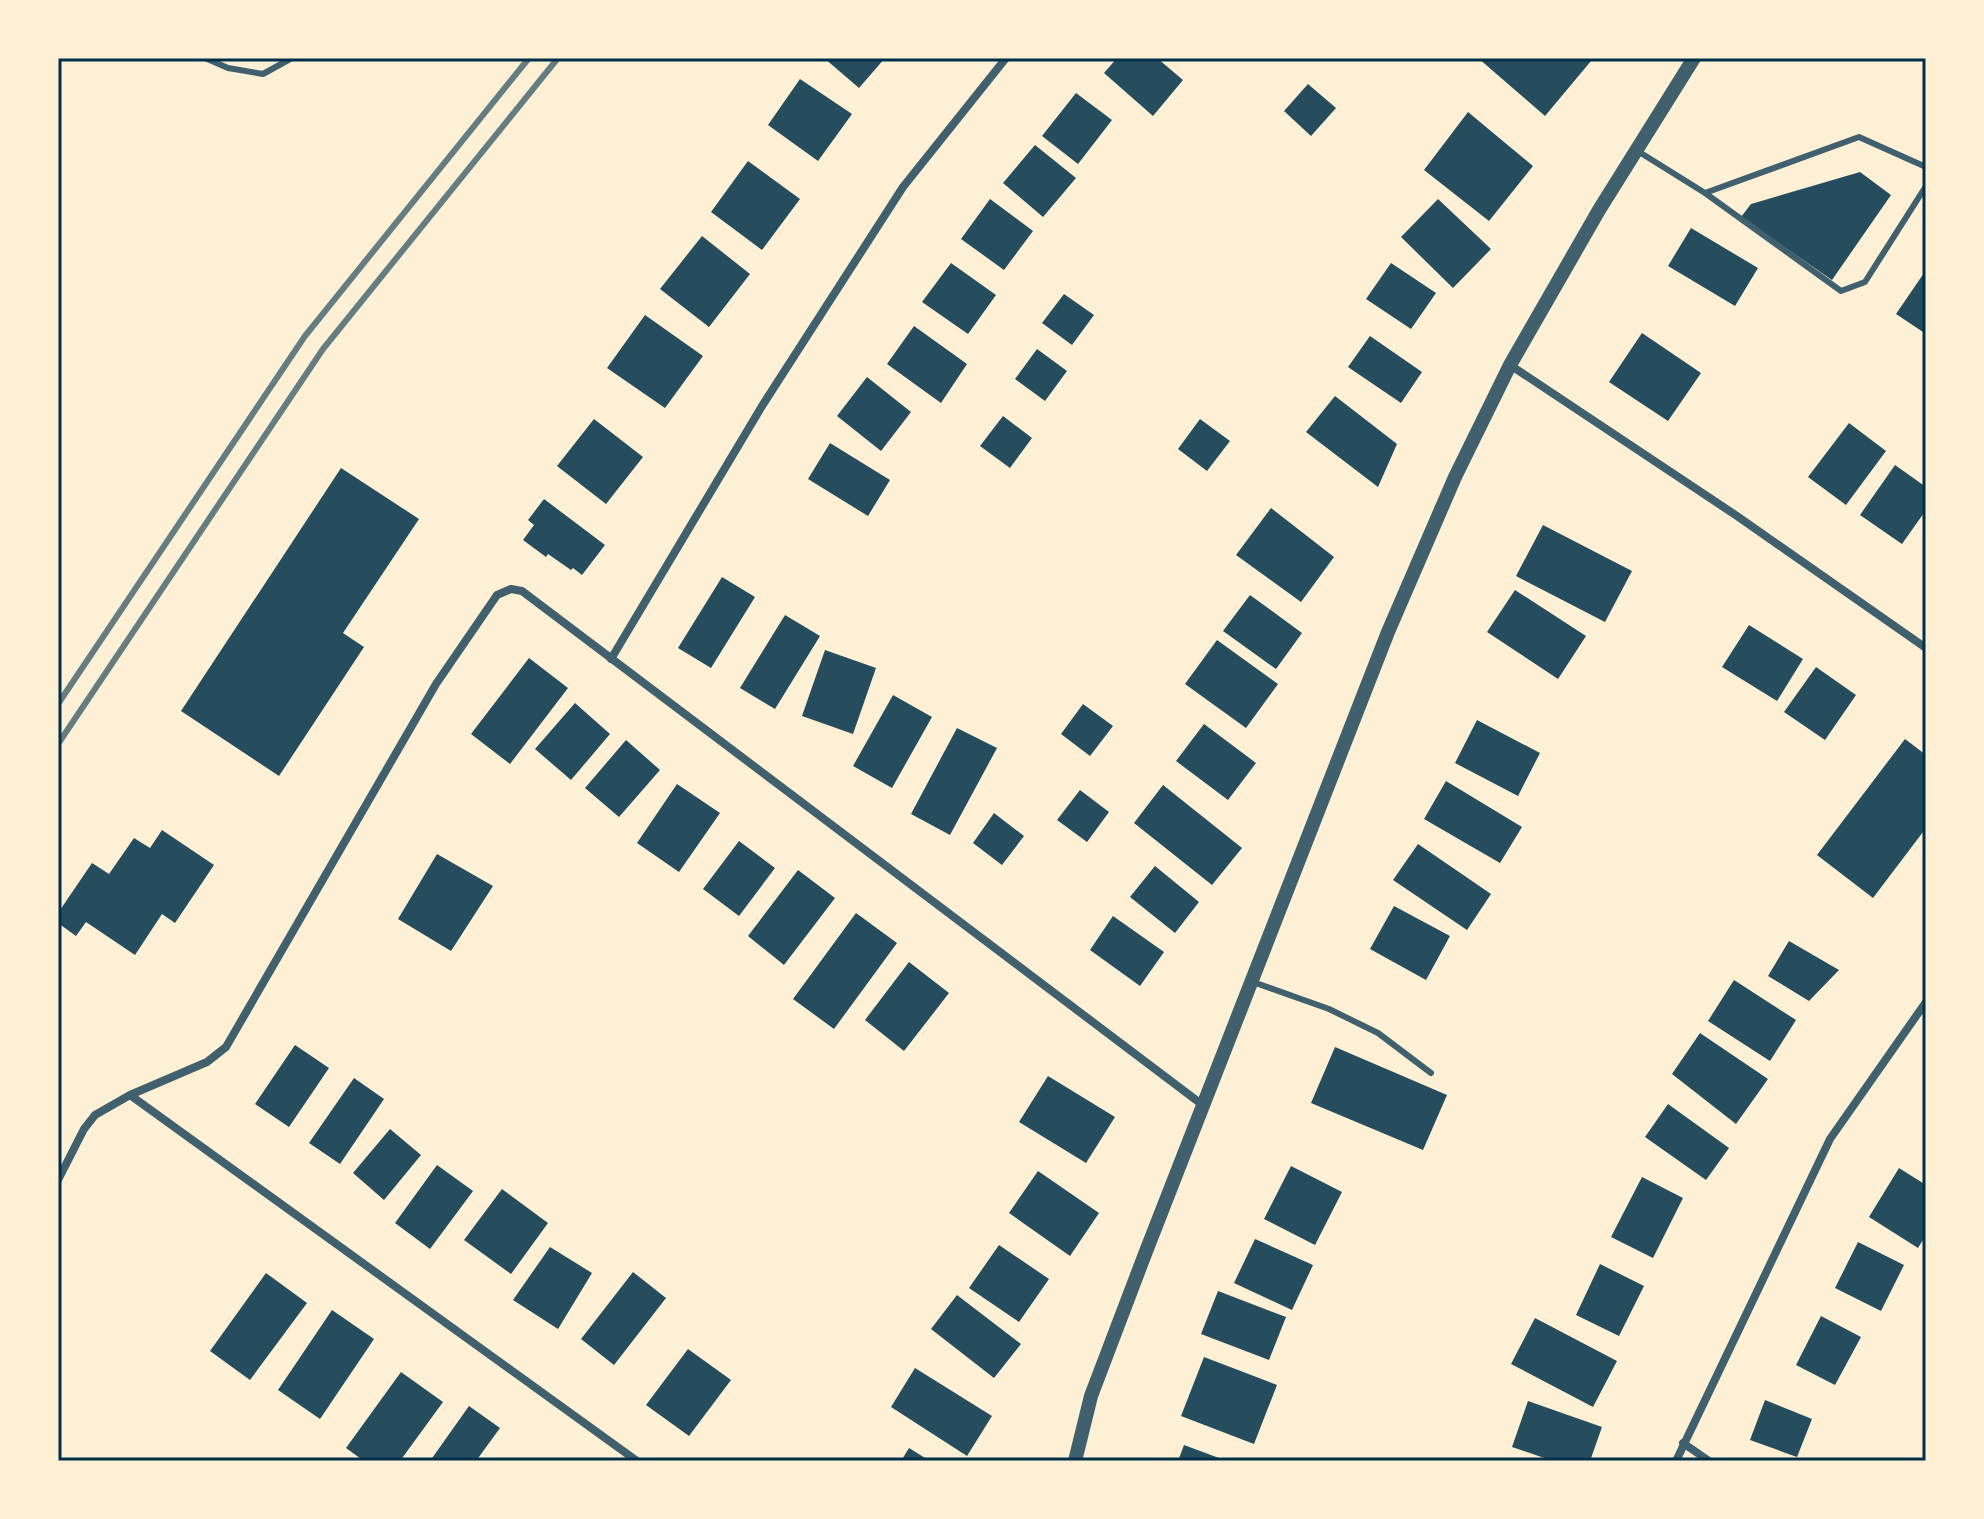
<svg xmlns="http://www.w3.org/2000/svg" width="1984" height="1519" viewBox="0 0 1984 1519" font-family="'PT Sans',sans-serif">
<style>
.building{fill:#264d5e}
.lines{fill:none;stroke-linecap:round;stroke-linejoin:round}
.service{stroke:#3f606c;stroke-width:6}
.minor{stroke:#3f606c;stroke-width:8}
.tertiary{stroke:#3f606c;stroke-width:14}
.rail{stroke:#657d81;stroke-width:6}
.neatline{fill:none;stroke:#003049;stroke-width:3}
</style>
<rect width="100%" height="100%" fill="#fdf0d5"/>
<path class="building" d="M824 58H885L859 88Z
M1117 58H1157L1183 80 1153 116 1104 73Z
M1478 58H1587L1591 61 1545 116Z
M800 79 852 114 818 161 768 125Z
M1308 84 1336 108 1311 136 1284 111Z
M1076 93 1112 120 1078 164 1042 136Z
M1468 112 1533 166 1489 221 1424 170Z
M1035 145 1076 178 1043 217 1003 183Z
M748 161 800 199 762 250 711 212Z
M1860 172 1891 195 1832 280 1741 217 1751 204Z
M990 199 1033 231 1004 270 961 239Z
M1438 199 1491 249 1453 288 1401 237Z
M1691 228 1758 268 1735 306 1668 266Z
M702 236 750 274 709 327 660 289Z
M951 263 996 295 968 334 922 302Z
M1391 263 1436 293 1411 329 1366 299Z
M1926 270V334L1896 314Z
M1064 294 1094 315 1072 345 1042 323Z
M645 315 703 356 665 408 607 368Z
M914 326 967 364 941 403 887 364Z
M1642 333 1701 373 1668 421 1609 382Z
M1370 336 1422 372 1401 403 1348 367Z
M1037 349 1067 371 1045 401 1015 379Z
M867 377 911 412 881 451 837 416Z
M1335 396 1397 444 1378 487 1306 432Z
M1003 416 1032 438 1010 468 980 446Z
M594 419 643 457 606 504 557 466Z
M1200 419 1230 441 1207 471 1178 449Z
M1849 423 1886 451 1846 505 1808 477Z
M830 443 890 480 868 516 808 479Z
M1895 465 1926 487V510L1902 544 1860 515Z
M341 468 419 519 343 633 364 647 279 776 181 711Z
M544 499 605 545 582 575 573 568 571 570 548 554 546 557 523 540 534 525 528 520Z
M1271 508 1334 557 1301 602 1236 555Z
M1543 525 1632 571 1605 622 1516 576Z
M722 577 755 597 711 668 678 648Z
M1515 590 1586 636 1558 679 1487 632Z
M1250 595 1302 633 1276 669 1223 631Z
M785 615 820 636 775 709 740 688Z
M1749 625 1803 659 1777 701 1722 667Z
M1217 640 1278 684 1246 728 1185 684Z
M825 650 876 668 853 734 802 716Z
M529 658 568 688 510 764 471 734Z
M1816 667 1856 695 1825 740 1784 712Z
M893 695 932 717 892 788 853 766Z
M575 703 610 734 571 780 535 749Z
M1083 704 1113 726 1090 756 1061 734Z
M1477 720 1540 753 1518 796 1455 763Z
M1204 724 1256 763 1228 800 1176 761Z
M957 728 997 748 950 835 911 814Z
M1905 739 1926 755V828L1873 898 1817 855Z
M626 740 660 770 619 817 585 788Z
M1446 781 1522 827 1500 863 1424 819Z
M677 784 720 813 679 872 637 843Z
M1163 785 1242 848 1212 885 1134 823Z
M1080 790 1109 812 1087 842 1057 820Z
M994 813 1024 836 1002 865 973 843Z
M162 830 214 865 175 923 162 914 135 955 86 922 76 936 58 923V913L92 863 109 874 134 838 150 848Z
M739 841 775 868 739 916 703 889Z
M1418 844 1491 894 1467 930 1393 880Z
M437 854 493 886 451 951 398 919Z
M1155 866 1199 902 1175 933 1130 897Z
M798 870 835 898 784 965 748 936Z
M1394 906 1450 936 1426 980 1370 949Z
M856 913 897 943 834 1029 793 999Z
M1113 916 1164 952 1140 986 1090 950Z
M1789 941 1839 970 1809 1001 1768 976Z
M909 962 949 993 904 1051 865 1020Z
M1734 980 1796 1020 1770 1061 1708 1021Z
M1700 1033 1768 1079 1736 1124 1672 1074Z
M295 1045 329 1068 289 1127 255 1104Z
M1335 1047 1447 1095 1423 1150 1311 1103Z
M1048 1076 1115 1117 1086 1163 1019 1122Z
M354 1078 384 1099 340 1164 309 1143Z
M1668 1104 1729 1148 1706 1180 1645 1137Z
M390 1129 421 1155 384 1200 353 1173Z
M437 1165 473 1191 430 1249 395 1223Z
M1291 1166 1342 1192 1315 1245 1264 1219Z
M1899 1168 1926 1185V1235L1918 1248 1869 1217Z
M1038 1171 1099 1213 1070 1256 1009 1213Z
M1642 1177 1683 1198 1653 1258 1611 1237Z
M502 1189 548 1223 511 1274 464 1240Z
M1255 1239 1313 1265 1292 1310 1234 1283Z
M1858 1242 1904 1265 1881 1311 1835 1288Z
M999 1245 1049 1279 1019 1322 969 1288Z
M550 1247 592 1273 558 1329 513 1300Z
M1600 1264 1644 1286 1619 1336 1576 1315Z
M633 1272 666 1298 614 1365 581 1339Z
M266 1273 307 1303 250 1380 210 1351Z
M1218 1291 1286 1317 1269 1360 1201 1334Z
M957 1295 1021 1344 994 1378 931 1329Z
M332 1310 374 1339 320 1419 278 1390Z
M1821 1316 1861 1337 1835 1385 1796 1365Z
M1535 1318 1617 1361 1593 1407 1511 1364Z
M688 1349 731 1380 689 1436 646 1405Z
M1204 1357 1277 1385 1254 1444 1181 1416Z
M915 1368 992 1416 967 1456 891 1407Z
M401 1372 443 1402 400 1461H364L346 1448Z
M1765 1400 1812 1419 1797 1457 1750 1440Z
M1528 1401 1602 1427 1590 1461H1553L1512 1447Z
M469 1406 500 1428 476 1461H430Z
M1184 1445 1227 1461H1178Z
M909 1448 930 1461H901Z"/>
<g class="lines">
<path class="service" d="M205 58 228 68 263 74 292 58
M1636 150 1705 193 1859 137 1926 167
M1705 193 1841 291 1865 282 1926 186
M1253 982 1329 1009 1378 1033 1431 1073"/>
<path class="minor" d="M1510 365 1737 516 1926 648
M611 659 762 406 903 187 1006 58
M130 1095 637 1461
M58 1180 84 1129 95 1115 130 1095 207 1062 226 1047 436 684 497 595 511 589 522 591 1204 1106
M1683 1443 1709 1461
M1676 1461 1830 1139 1926 1002"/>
<path class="tertiary" d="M1075 1461 1091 1396 1145 1254 1388 632 1455 477 1510 365 1599 210 1694 58"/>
<path class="rail" d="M58 704 305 336 529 58
M58 744 323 349 558 58"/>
</g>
<rect width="1984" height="1519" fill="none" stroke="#fdf0d5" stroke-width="120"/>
<rect x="60" y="60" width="1864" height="1399" class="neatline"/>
</svg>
